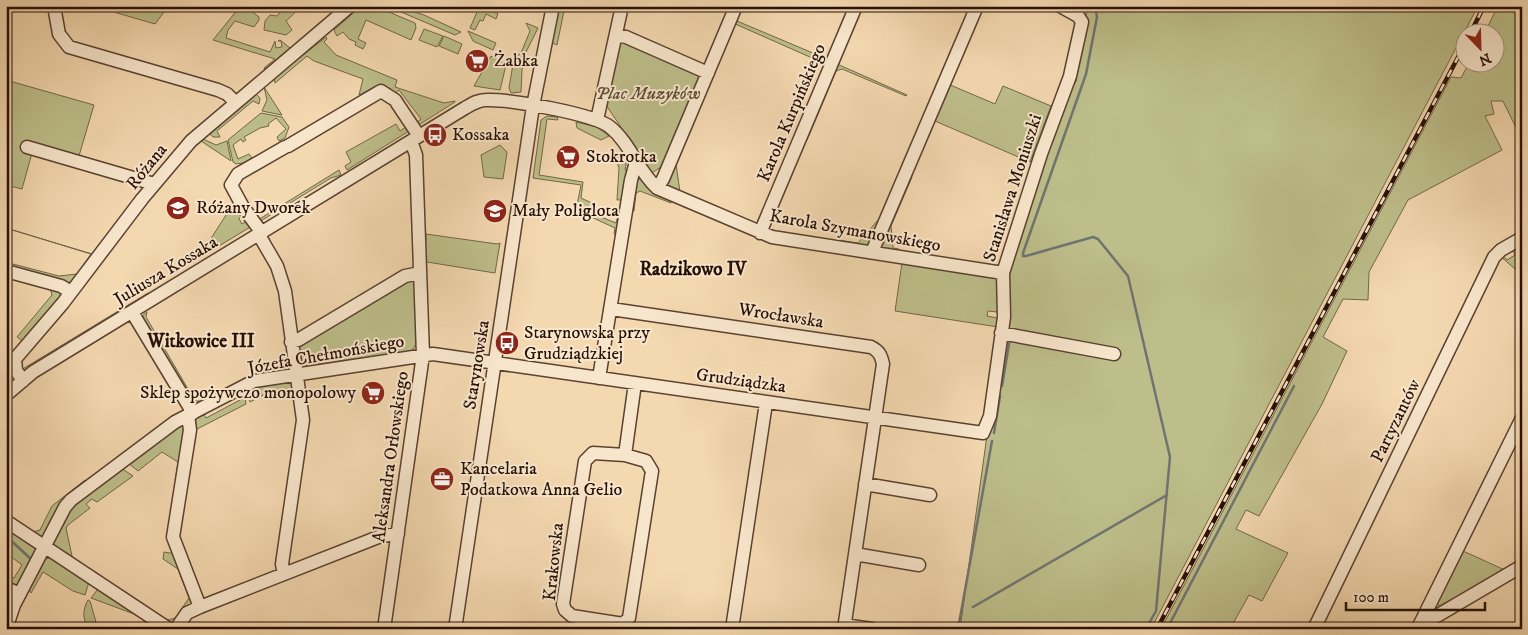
<svg xmlns="http://www.w3.org/2000/svg" width="1528" height="635" viewBox="0 0 1528 635" font-family="'IM FELL DW Pica',serif">
<style>
.green{fill:#bdbe8a;stroke:#726648}
.lines{fill:none;stroke-linecap:round;stroke-linejoin:round}
.stream{stroke:#707470;stroke-width:2.5}
.minor-casing{stroke:#5a4130;stroke-width:15}
.minor{stroke:#f8e6cc;stroke-width:12}
.rail-casing{stroke:#270f06;stroke-width:4.5}
.rail{stroke:#f8e6cc;stroke-width:2.5;stroke-dasharray:8;stroke-linecap:butt}
.labels{text-anchor:middle;dominant-baseline:central;stroke-width:4;stroke-linejoin:round;paint-order:stroke}
.poi-label{font-size:18px;fill:#270f06;stroke:#f8e6cc;text-anchor:start}
.park-label{font-size:18px;font-style:italic;fill:#5c4c34;stroke:#f8e6cc}
.street-label{font-size:18px;fill:#270f06;stroke:#f8e6cc}
.neighbourhood-label{font-size:19px;font-weight:bold;fill:#270f06;stroke:#f8e6cc}
</style>
<rect width="100%" height="100%" fill="#f4d8b0"/>
<filter id="stains"><feTurbulence type="fractalNoise" baseFrequency=".004" numOctaves="4"/><feColorMatrix values="0 0 0 0 .2 0 0 0 0 .09 0 0 0 0 .02 0 0 0 .5 -.17"/></filter>
<radialGradient id="worn" r=".72"><stop offset=".6" stop-color="#630" stop-opacity="0"/><stop offset="1" stop-color="#630" stop-opacity=".3"/></radialGradient>
<path class="green" d="M93 6H156L164 12 155 24Z
M285 6H302L286 21 292 30 286 35 264 30 265 21 270 15 277 16Z
M361 6H383L382 9 415 23 416 28 411 40 366 20 358 39 366 43 363 49 355 45 356 42 349 39 343 32 337 36 334 30Z
M395 6 424 15 461 32 455 35 394 9Z
M558 6H565L557 45 550 42Z
M1088 6H1478L1151 629H960L1013 249 1069 92 1077 80 1073 78Z
M1498 6H1522V140L1503 101H1491L1494 114 1485 116 1502 150 1408 200 1369 272 1368 300 1343 299 1323 337 1347 351 1322 404 1259 516 1246 510 1236 529 1288 553 1262 601 1249 595 1230 629H1161L1451 77 1461 78 1469 63 1496 62V32H1485Z
M246 7 259 17V20L254 27 235 21 228 30 226 38 270 52 275 41 276 48 282 47 281 41H278L280 40 290 48V52L266 71 264 68 275 59 213 40 238 9 243 12Z
M484 7 498 14 496 19 486 14 483 21 480 20 475 30 470 28 477 12Z
M737 21 827 59 828 65 733 23Z
M526 23 538 28 526 52 522 70 521 92 511 93 509 88 514 58 521 53 530 31Z
M424 29 443 36 437 47 419 40Z
M468 31 496 43 493 50 473 41Z
M444 36 462 44 458 54 439 46Z
M326 37 327 39 324 42 336 55 397 80 395 87 444 103 455 101V102L417 126 415 124 421 119 399 90 394 94 374 87 359 95 363 79 314 61 307 56 275 83 274 78Z
M623 40 700 75 661 167 652 173 604 102 617 45Z
M491 56 506 65 500 90 474 86Z
M837 64 907 95 906 96 842 69 836 71 807 140 804 139Z
M6 80 94 105 76 166 32 153 22 189 6 185Z
M948 84 995 104 1003 86 1051 106 1030 162 935 121 932 127 929 126Z
M264 87 282 115 262 111 267 100Z
M256 94 260 98 259 104 253 101 217 131 220 137H213L210 134Z
M261 113 282 117 289 127 285 138 279 141 277 137 286 129 276 118 268 124 269 126 260 128 244 137 246 140 243 142 241 139 233 145 238 159 249 154 252 158 243 163 236 164 233 162 228 140Z
M547 116 557 117 558 120 547 119 539 175 583 182 581 198 596 205V215L616 223 617 219 621 227 618 234H614L615 228 576 210 581 185 533 178 541 120Z
M576 122 597 127 609 136 601 140 577 128Z
M396 124 400 131 406 127 409 131 347 170 345 166 351 162 346 152Z
M203 139 216 145 227 141 231 161 201 141Z
M500 145 507 152 503 179 484 177 481 155Z
M617 154 623 164 627 162 630 163 626 164 625 170 629 171 623 200H617L619 168 615 156Z
M673 163 676 164 680 192 668 190 665 184Z
M339 170 341 175 331 178 259 222 258 220Z
M908 175 912 177 891 226 893 248 899 249 898 253 885 250 881 246Z
M637 179H643L672 201 671 203 640 191 636 193 634 211 629 210Z
M235 201 243 213 239 219 242 224 247 221 252 226 219 246 210 240Z
M878 220 881 221 873 233V241L867 246 838 243V240L858 243Z
M6 228 92 254 93 257 72 281 68 283 13 267V264L59 276 77 274 91 254Z
M426 234 497 244 500 243 495 273 427 262 425 264Z
M1518 247 1522 249V275L1500 256 1503 255 1507 260 1515 255 1512 249Z
M902 263 997 278 1002 309 997 312 988 311 987 316 997 318 1000 322 998 327 895 311Z
M410 278 416 282 419 344H416L412 351 305 366 299 363 297 347Z
M50 288 60 292V300L22 341 17 337 52 295Z
M148 293V296L25 371 21 370Z
M147 312 146 317 195 401H200L199 404 193 403 141 317Z
M292 381 298 410H295L292 389 269 392 250 402 248 397 245 398 246 404 197 429 195 428 196 418 203 413 206 418 240 400 237 394 255 385Z
M182 424 185 427 179 477 176 476 178 462 162 452 138 471 128 463Z
M121 468 133 476 97 502 92 499 86 504 90 508 68 525 66 528 72 556 71 559 55 547 53 542 69 509Z
M85 480 87 483 43 536 38 537 33 532 40 530 52 506Z
M6 526 37 550 18 587 6 584V577L14 578 22 565 6 553Z
M1463 551 1507 571 1439 606 1437 603Z
M164 552 176 554 192 603 172 625 160 618 161 616 168 620 175 618 189 598 178 569 163 559Z
M50 558 89 582 85 595 73 591 43 572 31 593 28 588 45 559Z
M98 589 153 625 134 614 91 598Z
M88 600 90 601 98 629H88C83 618 82 611 88 600Z"/>
<g class="lines">
<path class="stream" d="M1095 6 1097 17 1086 74 1023 253V256H1026L1093 237 1098 239 1128 276 1170 457 1156 611 1146 629
M1002 386 1010 338
M994 433 1000 396
M6 536 32 560
M973 607 1167 495
M958 629 992 441
M1167 629 1294 386"/>
<g class="minor-casing">
<path id="minor" d="M54 6 59 34 69 47 218 90 227 94 235 102
M616 35 626 37 708 73
M597 120 622 6
M288 146 381 91 395 100 419 136
M27 147 154 184
M657 188 663 179 736 6
M262 233 243 207 231 185 238 174 285 147
M760 233 856 6
M259 235 277 266 285 291 303 420 282 564 284 574
M872 252 977 6
M6 271 61 286 71 292
M611 309 871 347C879 351 881 355 883 364L844 629
M132 312 193 413
M1001 333 1114 354
M291 342 298 340 405 276 420 273
M599 378 631 180 636 162
M23 381 16 370 15 359 63 303 142 199 191 141 350 6
M6 395 33 372 465 108C472 104 478 100 486 100 509 99 594 114 610 127 630 143 638 171 657 188L772 237 1003 273
M188 415 190 430 173 537 200 607
M625 455 646 461 652 471 629 618 623 624 572 616 565 610 563 604 585 461 593 453 625 455 635 383
M865 484 930 495
M6 521 169 629
M855 554 919 565
M6 588 20 594
M844 625 872 629
M1419 626 1522 418
M1418 627 1522 566
M6 629 14 605 65 507 71 500 175 422 254 381 433 354 983 433 990 416 1004 317 1003 273 1041 154 1070 76 1082 22 1078 16 1060 6
M176 629 187 613 200 607 381 536 398 534
M384 629 423 355 416 155 411 141
M455 629 533 106 553 6
M732 629 766 403
M1314 629 1494 257 1501 250 1522 238"/>
</g>
<use href="#minor" class="minor"/>
<g class="rail-casing">
<path id="rail" d="M1471 32 1484 6
M1157 629 1466 42"/>
</g>
<use href="#rail" class="rail"/>
</g>
<defs>
<g id="supermarket-disc" transform="scale(1.25)"><circle r="9.5" fill="#8f2418" stroke="#f8e6cc"/><path d="M-6-5.5h2.5l.6 2H6L4.5 2H-2.5L-4.4-4H-6ZM-1.5 3.2a1.3 1.3 0 1 0 .1 0ZM3 3.2a1.3 1.3 0 1 0 .1 0Z" fill="#fff"/></g>
<g id="bus-disc" transform="scale(1.25)"><circle r="9.5" fill="#8f2418" stroke="#f8e6cc"/><path d="M-5-6H5V4H4V6H2V4H-2V6H-4V4H-5ZM-3.5-4V0h7V-4ZM-3.5 1.2v1.5H-2V1.2ZM2 1.2v1.5H3.5V1.2Z" fill="#fff"/></g>
<g id="school-disc" transform="scale(1.25)"><circle r="9.5" fill="#8f2418" stroke="#f8e6cc"/><path d="M0-5L7-2L0 1L-7-2ZM-4 1L0 2.5L4 1V4Q0 6-4 4Z" fill="#fff"/></g>
<g id="office-disc" transform="scale(1.25)"><circle r="9.5" fill="#8f2418" stroke="#f8e6cc"/><path d="M-6-3h4V-5.5h4V-3h4V5H-6ZM-1-4.5V-3h2v-1.5ZM-6 0V1H6V0Z" fill="#fff"/></g>
</defs>
<g fill-rule="evenodd">
<use href="#supermarket-disc" x="477" y="61"/>
<use href="#bus-disc" x="435" y="135"/>
<use href="#supermarket-disc" x="568" y="157"/>
<use href="#school-disc" x="178" y="208"/>
<use href="#school-disc" x="495" y="211"/>
<use href="#bus-disc" x="507" y="343"/>
<use href="#supermarket-disc" x="373" y="393"/>
<use href="#office-disc" x="442" y="479"/>
</g>
<g class="labels">
<g class="poi-label">
<text x="494" y="61">Żabka</text>
<text x="452" y="135">Kossaka</text>
<text x="586" y="157">Stokrotka</text>
<text x="196" y="208">Różany Dworek</text>
<text x="512" y="211">Mały Poliglota</text>
<text x="524" y="333">Starynowska przy<tspan x="524" dy="21">Grudziądzkiej</tspan></text>
<text x="356" y="393" text-anchor="end">Sklep spożywczo monopolowy</text>
<text x="460" y="469">Kancelaria<tspan x="460" dy="21">Podatkowa Anna Gelio</tspan></text>
</g>
<g class="park-label">
<text x="648" y="94">Plac Muzyków</text>
</g>
<g class="street-label">
<text transform="translate(792 113) rotate(-67)">Karola Kurpińskiego</text>
<text transform="translate(147 167) rotate(-51)">Różana</text>
<text transform="translate(1013 188) rotate(-72)">Stanisława Moniuszki</text>
<text transform="translate(855 231) rotate(10)">Karola Szymanowskiego</text>
<text transform="translate(166 271) rotate(-31)">Juliusza Kossaka</text>
<text transform="translate(781 316) rotate(9)">Wrocławska</text>
<text transform="translate(326 355) rotate(-10)">Józefa Chełmońskiego</text>
<text transform="translate(477 365) rotate(-81)">Starynowska</text>
<text transform="translate(741 381) rotate(8)">Grudziądzka</text>
<text transform="translate(1396 421) rotate(-64)">Partyzantów</text>
<text transform="translate(391 457) rotate(-82)">Aleksandra Orłowskiego</text>
<text transform="translate(554 562) rotate(-84)">Krakowska</text>
</g>
<g class="neighbourhood-label">
<text x="693" y="269">Radzikowo IV</text>
<text x="201" y="341">Witkowice III</text>
</g>
</g>
<rect width="1528" height="635" fill="none" stroke="#f4d8b0" stroke-width="25"/>
<rect x="8" y="8" width="1513" height="620" fill="none" stroke="#270f06" stroke-width="2.5"/>
<rect x="12" y="12" width="1503" height="610" fill="none" stroke="#270f06"/>
<g transform="translate(1480 48) rotate(157)"><circle r="24" fill="#f8e6cc" stroke="#a4907d"/>
<path d="M0-4L9 19L0 12L-9 19Z" fill="#8f2418"/>
<text y="-8" font-size="14" font-weight="bold" text-anchor="middle" fill="#270f06">N</text>
</g>
<path d="M1346 602v8h139v-8" fill="none" stroke="#270f06" stroke-width="2.5"/>
<text x="1353" y="602" font-size="15" fill="#270f06" stroke="#f8e6cc" stroke-width="4" paint-order="stroke">100 m</text>
<rect width="100%" height="100%" filter="url(#stains)"/>
<rect width="100%" height="100%" fill="url(#worn)"/>
</svg>
